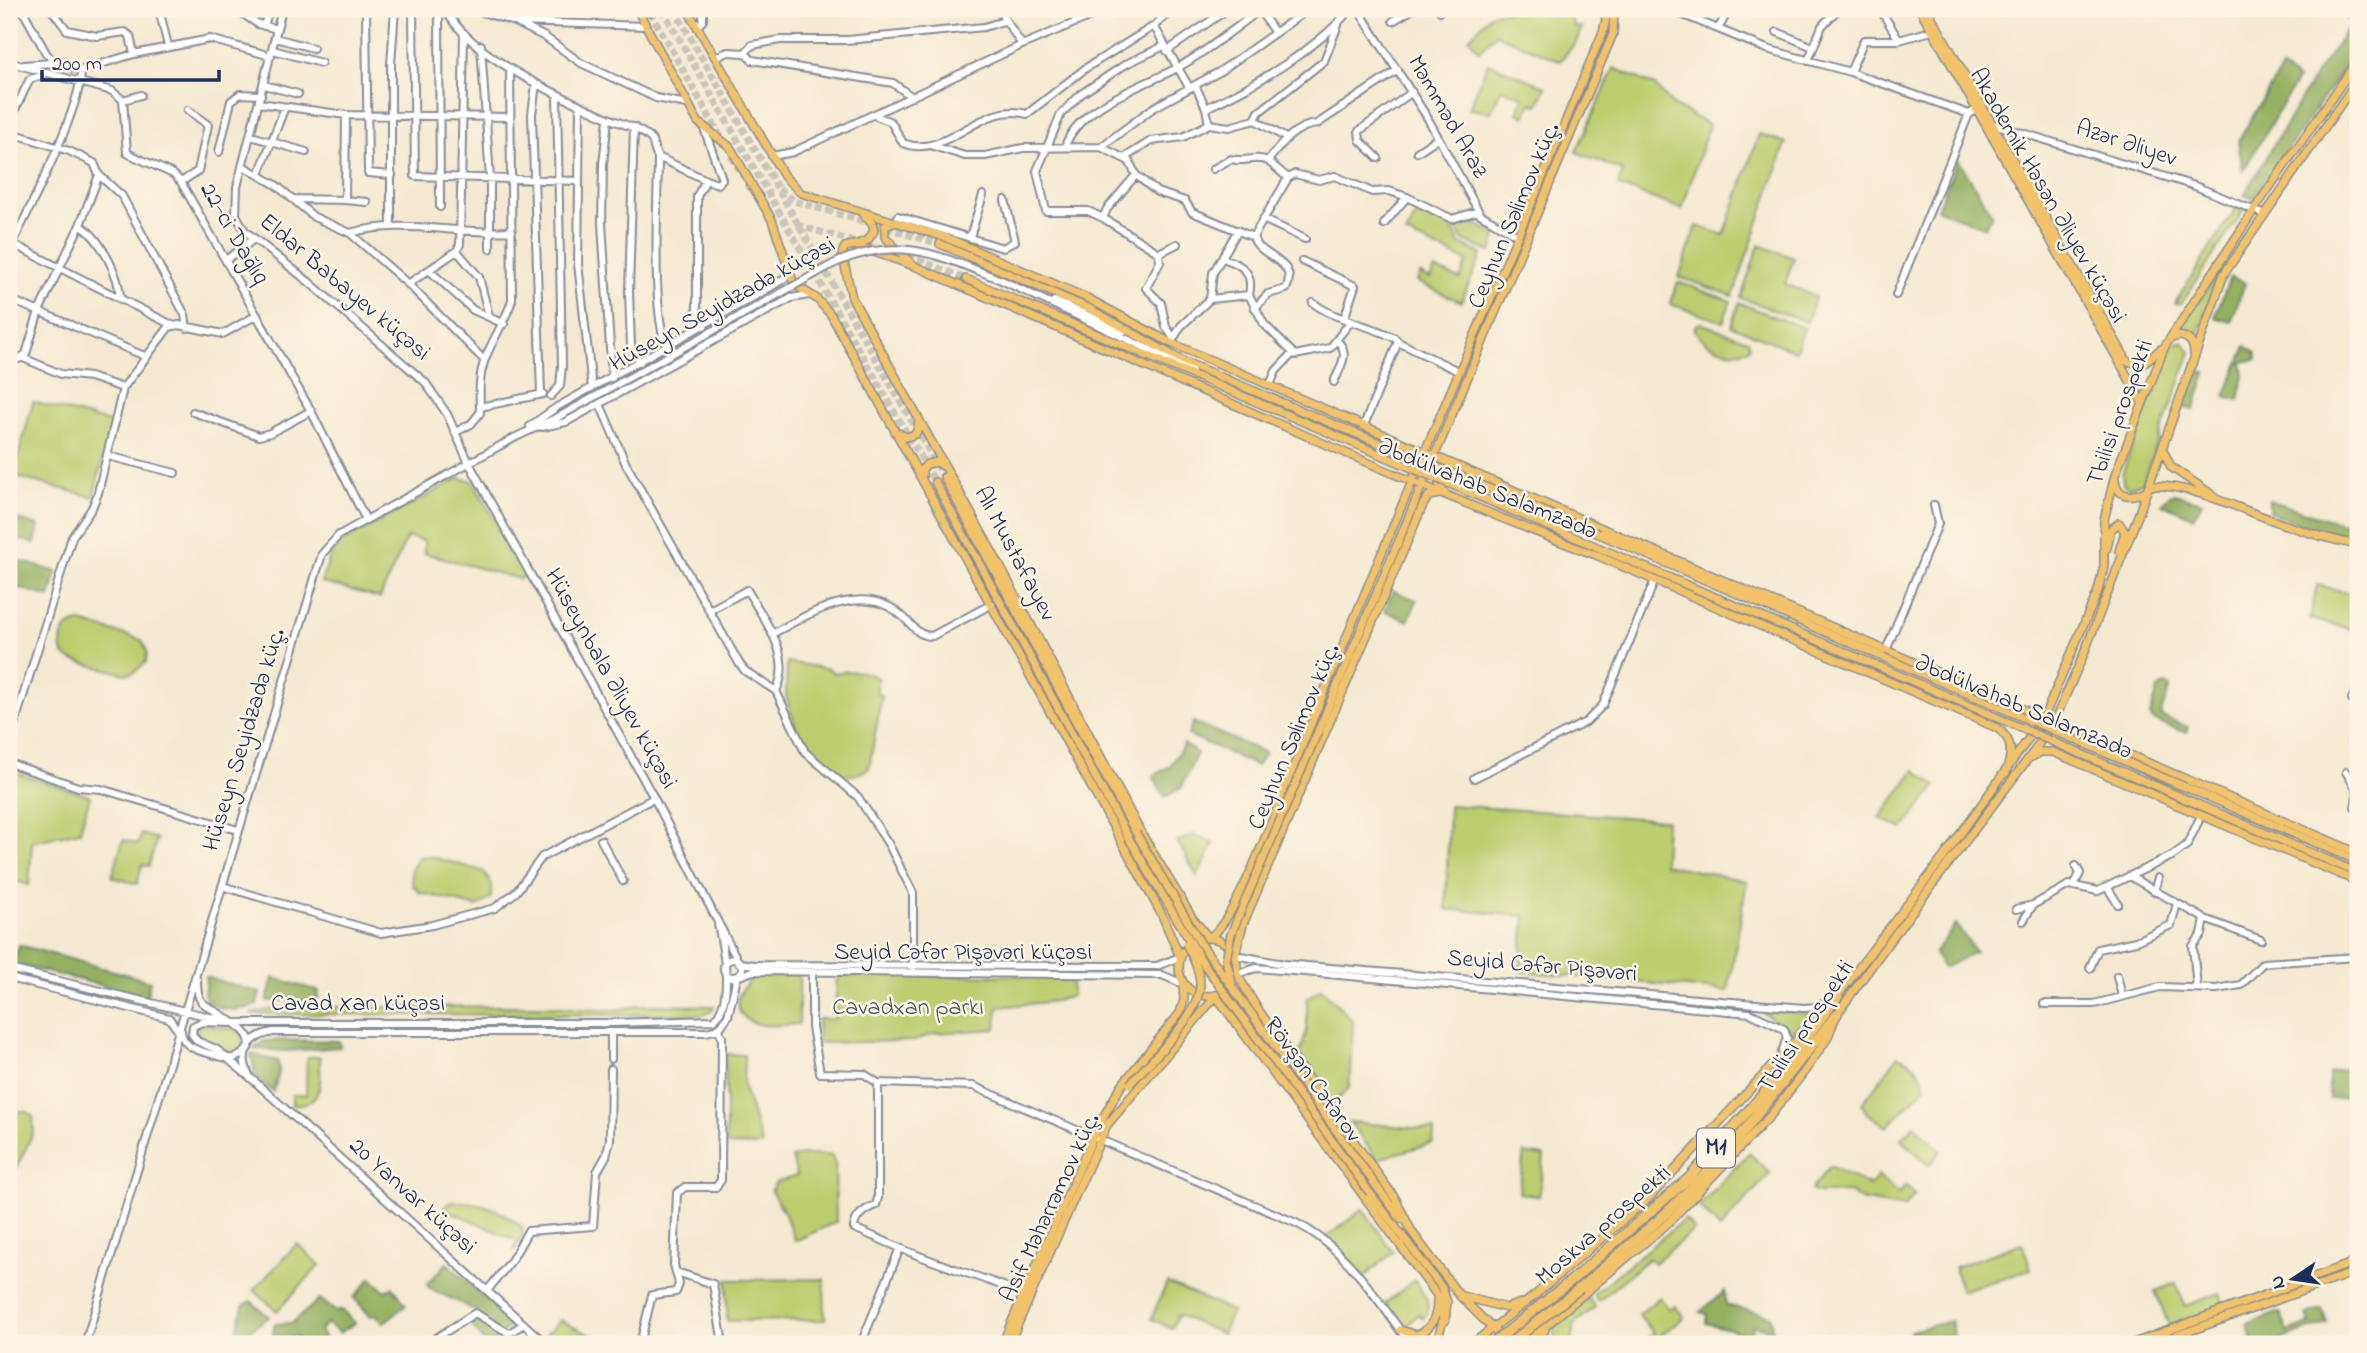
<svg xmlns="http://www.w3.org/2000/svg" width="2367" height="1353" viewBox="0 0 2367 1353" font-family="'Indie Flower',sans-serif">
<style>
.green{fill:#bdcd70;stroke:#6c7e67;stroke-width:2}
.forest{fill:#96b062;stroke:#587060;stroke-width:2}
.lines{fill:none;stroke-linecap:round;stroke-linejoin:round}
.major-tunnel{stroke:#c9c5ba;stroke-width:7;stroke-dasharray:7 3.5;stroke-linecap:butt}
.minor-casing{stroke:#888c98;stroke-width:10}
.major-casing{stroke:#888c98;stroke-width:10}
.highway-casing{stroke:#888c98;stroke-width:12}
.minor{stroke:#fff;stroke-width:6}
.major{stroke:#f2c36a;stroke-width:7}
.highway{stroke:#f2c36a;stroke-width:9}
.minor-bridge-casing{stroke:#888c98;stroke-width:10;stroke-linecap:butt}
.major-bridge-casing{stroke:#888c98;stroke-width:10;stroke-linecap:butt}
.highway-bridge-casing{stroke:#888c98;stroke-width:12;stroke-linecap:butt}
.minor-bridge{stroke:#fff;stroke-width:6}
.major-bridge{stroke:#f2c36a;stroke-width:7}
.highway-bridge{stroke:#f2c36a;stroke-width:9}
.labels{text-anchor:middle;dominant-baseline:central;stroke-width:5;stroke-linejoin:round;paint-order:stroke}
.shield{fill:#fcf5e5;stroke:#5e6a86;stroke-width:2}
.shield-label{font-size:23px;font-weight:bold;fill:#1b2f5e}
.street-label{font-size:24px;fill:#1b2f5e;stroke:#fcf5e5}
.park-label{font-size:24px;fill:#445662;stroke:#fcf5e5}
</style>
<rect width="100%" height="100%" fill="#fcf5e5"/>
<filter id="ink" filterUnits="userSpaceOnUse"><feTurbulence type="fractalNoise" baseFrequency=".0143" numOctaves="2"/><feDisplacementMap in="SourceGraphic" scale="14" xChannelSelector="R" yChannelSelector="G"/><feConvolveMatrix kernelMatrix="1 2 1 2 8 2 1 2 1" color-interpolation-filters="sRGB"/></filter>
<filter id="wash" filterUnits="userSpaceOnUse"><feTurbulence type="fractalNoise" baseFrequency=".00686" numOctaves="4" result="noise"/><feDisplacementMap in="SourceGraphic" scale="28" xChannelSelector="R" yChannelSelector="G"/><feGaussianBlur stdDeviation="1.57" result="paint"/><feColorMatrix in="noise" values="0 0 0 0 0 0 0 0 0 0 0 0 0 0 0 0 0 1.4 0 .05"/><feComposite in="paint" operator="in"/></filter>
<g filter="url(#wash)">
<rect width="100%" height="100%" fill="#f5ead1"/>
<path class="green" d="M1529 9H1567L1575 28 1582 27 1576 42 1560 61 1496 34 1479 51 1469 38 1492 13Z
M1488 63 1546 87 1538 105 1531 103 1525 117 1518 113 1523 96 1501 89 1491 112 1469 109Z
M1614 68 1655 86 1674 106 1709 125 1682 209 1618 186 1623 171 1576 152Z
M1759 134 1786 143 1733 296 1679 277 1697 226 1724 235Z
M2237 207 2244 209 2181 304 2175 303Z
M1418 212 1451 226 1460 244 1482 254 1461 302 1417 282 1420 274 1430 279 1435 269 1460 279 1467 261 1406 234Z
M1468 221 1497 234 1491 252 1463 241 1454 224Z
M1759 245 1794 258 1785 284 1816 296 1807 322 1741 298Z
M2219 273 2197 338 2190 330 2180 329Z
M1678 282 1731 301 1723 322 1670 304Z
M1739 303 1804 328 1796 351 1731 326Z
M1700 323 1748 340 1750 346 1746 350C1727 355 1706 347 1695 331V326Z
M2183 341 2191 352 2142 483 2129 488 2123 484 2122 474 2171 346Z
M33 402 112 423 93 497 13 476Z
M459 478 473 481 526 575 519 579 424 553V541L407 537 380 598 321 582 331 554 342 542Z
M2317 585 2358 595V631L2310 619Z
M81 622 142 640 147 651 146 662 133 673 125 674 71 660 63 654C58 638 63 624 81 622Z
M787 662 829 669 834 673C846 670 866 670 877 678V694L882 695 869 768C854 779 840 777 825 766L826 761 816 759 798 735 786 697Z
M2095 753 2358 866V868L2093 755Z
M1915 770 1936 786 1903 829 1880 818Z
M16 773 90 796 80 831 32 842 29 885 9 879V798Z
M1449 805 1666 820 1664 864 1747 881 1728 991 1520 971 1525 916 1446 909Z
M141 834 157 839 149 866 142 865 137 884 112 877 123 840 138 844Z
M1195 835 1214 844 1197 876 1177 841Z
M428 856 483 871 492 885 491 898 477 907 419 892 413 885 411 869 419 857Z
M764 973 799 974V1024C784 1024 759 1030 745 1018 727 1003 747 976 764 973Z
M837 975 1071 976 1072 996 1056 1001 998 1007 996 1029 936 1033 914 1041 817 1043 818 1019H835Z
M1321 988 1353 1021 1349 1088 1333 1105 1299 1056 1307 1030V999Z
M638 1005 714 1006 713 1010 704 1015 251 1014 278 1008C366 1008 454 1006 542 1006 574 1006 607 1016 638 1005Z
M1757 1009 1812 1013 1792 1031Z
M203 1024 240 1031 244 1040 242 1048C229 1058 211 1044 198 1038L196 1027Z
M726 1054 744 1055 743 1084 762 1146 726 1145Z
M1898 1056C1915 1062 1920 1070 1926 1086L1887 1127 1867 1113 1862 1104Z
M307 1057H320C320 1083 325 1104 292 1105V1095H306Z
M26 1111 33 1116 34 1131 9 1183V1116L14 1112Z
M1350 1122 1434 1130 1433 1143 1377 1159Z
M1914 1125 1941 1151 1929 1165 1901 1139Z
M1524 1153 1544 1156 1539 1196 1519 1193Z
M1749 1153 1770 1173 1720 1229 1699 1206Z
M802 1155H831L835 1163 836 1222 795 1241 784 1212 771 1191 776 1182 797 1176 792 1158Z
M1830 1166 1870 1186 1878 1176 1899 1194 1906 1186 1915 1194 1904 1208 1861 1200 1850 1192 1819 1193 1811 1190Z
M452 1202C482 1201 499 1208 522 1227L523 1235 514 1251 518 1241 450 1211 448 1216 442 1214 446 1205Z
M1363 1209 1393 1252 1363 1278 1327 1237Z
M1685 1219 1694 1230 1654 1263 1649 1258 1598 1301 1593 1294Z
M2022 1243 2031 1269 1961 1291 1955 1267Z
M297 1244 320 1265 277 1311 254 1290Z
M824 1279 825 1320 727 1321V1280Z
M1414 1280 1427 1299 1428 1312 1423 1319 1419 1314 1404 1329 1385 1304Z
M1167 1283 1232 1311 1222 1334 1178 1315 1172 1328 1151 1319Z
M2176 1283 2185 1306 2220 1293 2224 1305 2169 1325 2155 1291Z
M1660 1297 1669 1309 1675 1306 1684 1317 1653 1342 1647 1339 1654 1333 1638 1315Z
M1588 1298 1595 1307 1574 1324 1571 1344H1554V1327Z
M560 1320 608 1344H556L546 1335Z"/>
<path class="forest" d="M2334 9H2358V49L2253 199 2244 195 2316 74 2352 22Z
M2282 68 2297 80 2243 171 2238 141Z
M1958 159 1992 215 1984 227 1937 209Z
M2230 277 2245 283 2231 322 2215 317Z
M2246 346 2256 353 2257 359 2242 362 2244 375 2239 400 2225 396Z
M2195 369 2206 373 2194 410 2181 407Z
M2174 494 2202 502 2194 517 2162 504 2169 495Z
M2269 500 2326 519 2358 526V539L2308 527 2269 512Z
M9 517 39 526 35 543 9 537Z
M9 558 57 572 50 597 9 585Z
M1393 591 1417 600 1408 621 1385 611Z
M2165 684 2170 687 2160 716 2188 727 2186 733 2153 720 2150 716 2158 689Z
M1193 722 1265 753 1257 766 1188 735Z
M1184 744 1197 753 1181 788 1165 797 1153 776 1170 766Z
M1956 924 1975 952 1944 968 1934 954Z
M19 945 150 981 147 996 13 964Z
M206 977 260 993 257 1005C240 1011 214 1014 204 995Z
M273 978 319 991 317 1001H267Z
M273 1040 339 1041 340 1047 287 1051 253 1049 264 1041Z
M251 1054 278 1061 279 1073 273 1092 255 1075Z
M2358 1066V1096L2329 1099V1073Z
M447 1263 516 1327 506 1329 499 1338 504 1344H486L469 1322 478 1314 477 1311 429 1288 427 1284Z
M371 1278 385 1291 393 1287 406 1305 383 1323 377 1315 370 1316 354 1298Z
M1725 1291 1726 1305 1771 1316 1772 1329 1752 1326 1751 1335 1706 1323 1707 1314 1700 1312Z
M320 1299 336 1312 342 1310 355 1323 339 1333 327 1323 320 1330 328 1344H297V1337L273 1334 275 1324 292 1323Z
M251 1301 269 1317 247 1332 246 1344H223L237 1332 243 1306Z
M2322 1309 2327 1323 2269 1344H2254L2247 1324 2280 1312 2288 1332 2310 1324 2307 1315Z
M1951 1321 1955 1344H1913L1910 1331Z"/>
</g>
<g filter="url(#ink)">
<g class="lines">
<path class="major-tunnel" d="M662 9 935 482
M674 9 944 477
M650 12 722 139
M731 156 752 191
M779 189 794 201 940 244
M797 225 924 262 966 279"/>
<g class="minor-casing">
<path id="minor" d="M22 9 46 53 56 64
M51 9 67 30 97 36 125 32 130 36 134 54
M159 9 168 46
M236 9 258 24 277 29
M282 9 237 187 236 215 245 231 309 282 425 382 447 414 469 463 654 798 739 963 755 965 1157 966 1180 957
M366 9 368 173 392 175
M413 9 415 176 577 181
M445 9C471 57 557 95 606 117 620 124 637 126 650 138 655 143 653 151 658 157 658 196 651 317 667 346
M472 9 515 22 545 37 581 63 656 98 687 104
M998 9 1022 45
M1259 9 1275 33
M1358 9 1427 117 1480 214 1518 236
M1439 9 1440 11
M1669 9 1767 49 1850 72 1969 114 1980 108
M1880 9 1899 40
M1393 21 1413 9
M516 22 647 26
M264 26 269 9
M1154 26 1189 87
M697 27 703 20V9
M1718 29 1727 13 1724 9
M1777 32 1813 47
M275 38 313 48
M481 45 490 179V249
M273 50 321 63
M1167 51 1228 9
M745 53 752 60 893 83 912 97
M715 57 728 52 745 53 752 45 780 40H847L984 27 1004 21
M1808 61 1822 26 1838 9
M12 63 112 91 123 100 127 153 173 174 181 182 311 411 366 520
M24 65 52 63 81 70 134 54 210 39 271 56
M1850 72 1864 40H1899L1932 31
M536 84 532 114 541 394
M264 85 298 94
M1195 85 1206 108 1209 124 1229 127 1255 120 1286 138
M123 100 141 95
M259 103 346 115 510 117
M580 106 578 264 592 388
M1206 108C1250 88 1320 48 1350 9
M874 115 891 122 903 143C946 161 981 100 1027 114L1086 68 1154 26 1173 9
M608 119 603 164 602 224 612 378
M1255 120 1259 112 1324 61 1338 25
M9 122 30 79 43 75
M1990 123 2195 186 2263 214
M634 127 629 292 631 346 640 362
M9 132 69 151 94 163 99 175 122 196 185 315 187 328
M251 136 306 152
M933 146 965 156H985L1023 148 1101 147 1129 161 1136 175 1157 192 1185 201 1192 212 1253 237 1288 178 1268 161C1281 144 1294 126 1317 124L1398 70
M1065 147C1077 106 1144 86 1177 68 1206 52 1234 29 1261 9
M1101 147 1153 108 1219 72 1309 9
M219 152 231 101 240 94 261 95
M1417 152 1438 138
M772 156 793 152 1022 45 1108 9
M658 157 706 180
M1124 158 1151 141 1183 137 1209 124
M1378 158 1360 140 1359 131 1412 92
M243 166 276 185 314 217 350 233 408 284 484 360
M1213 169 1231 159C1243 163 1255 155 1268 161
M259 174 285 107
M1136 175 1107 209 1103 218 1159 253 1177 244
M1288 178 1295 174 1319 180 1335 176 1372 192 1389 191 1407 197 1384 224
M181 182 198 171 208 125 188 110
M1407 197 1452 219 1478 211
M293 199 345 200 346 115
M345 200 367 202
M440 207 439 11 444 9
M898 216 1003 248 1015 241 1005 200
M1103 218 1088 211H1046L1037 171 1061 114 1081 94 1126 64 1164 46
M1263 219 1305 239
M80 225C100 237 120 276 120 299
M391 226V64L395 9
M350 233C403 218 457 235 512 231
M970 237 983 195
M1253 237C1259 258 1300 260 1286 289L1268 294 1255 308
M11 243 172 325
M9 250C27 214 82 107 81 70
M457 251 479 277 489 316
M1159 253 1160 262 1146 288 1161 303 1166 327 1173 337
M1222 258C1242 264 1254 272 1249 295
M226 260 254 239
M1302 261 1355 286 1344 319
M429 270 473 310 504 324
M999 279 1178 363 1192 372
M408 284 457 251 460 244 464 33
M1896 295 1969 114
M9 299 147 357
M1210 299 1213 273 1238 230
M1054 301 1124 331
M1313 303C1338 321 1367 324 1395 338L1398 342
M704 326 697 309V196L706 180 718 184 722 179 705 131
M1171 343 1181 326 1210 299 1249 295 1264 324 1295 355 1330 348 1351 321
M23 358 61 374 90 377 123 388
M9 359H19L26 354 39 311 80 225 99 175
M1334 382C1340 368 1351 352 1337 341
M1270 385 1276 371 1292 354
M551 396 560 386 562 366 557 95
M600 404 626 464 739 663 745 671 776 691 805 752 858 797 889 845 913 893V972
M480 407 543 394
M193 412 259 436 270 433 311 411
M1364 425 1398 342 1458 371
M530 426 557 407 771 287 785 278 788 270
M542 427 566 422 791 298 809 295
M456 432 471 424 480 413C480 396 478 379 484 362 491 341 505 323 512 300L510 69
M108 456 175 473
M710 610 747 590C764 620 794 656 776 691
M772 634C809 614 863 580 902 616 913 625 917 636 932 636L992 604
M1887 648 1938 524 1934 505
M2352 699 2358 687
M2354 739 2358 732
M9 742 72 537 92 508 98 493 123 388 169 327 179 325 223 334 257 315
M9 763 78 787 101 789 238 830
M2346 772 2357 790
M1474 778 1586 722 1603 705 1655 580
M2355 807 2358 790
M601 840 623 881
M2129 876 2205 919 2261 940
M2075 884 2080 873 2076 866
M222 886 381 933 432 925 495 908 516 892 542 857 654 798
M2107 887 2118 904
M2154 891 2158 878
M2033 905 2069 885 2098 891 2172 856 2187 845 2201 816
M2016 909 2033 905 2023 921
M1235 955 1284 964 1804 1008 1817 1007 1833 998
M724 968a9 9 0 1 1 18 0a9 9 0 1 1-18 0Z
M2090 968 2098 949 2136 941 2171 925 2177 904
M9 969 235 1023H611L714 1020
M812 972V1027L820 1073 864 1074 878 1083 973 1086 1294 1222C1345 1246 1378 1300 1410 1344
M1237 974 1256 968 1317 973 1750 1013 1784 1029 1787 1038 1782 1052
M2117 976 2122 996
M9 978 169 1018 179 1032
M2197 988 2193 946 2202 934 2205 919
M2044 1004H2094L2160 987 2216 989 2241 985 2263 963 2358 957
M714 1020C735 999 723 949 718 924
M231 1023 202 1022 193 1026 192 1034 197 1041 216 1049 252 1079 546 1344
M718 1028 722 1037 721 1180 716 1187H685L677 1193 674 1265 676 1272 713 1284 723 1344
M719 1029 728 1016 737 977 753 971 1162 975 1183 984
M181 1031C183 1050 203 1051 218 1056 226 1058 232 1060 239 1056 275 1035 209 1012 201 1001 197 995 197 987 197 980
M611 1059V1033
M249 1075C238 1053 249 1036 273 1032H706L719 1029
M878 1083V1198L876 1205C865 1209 855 1216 854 1228L900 1248
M487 1291 511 1261 528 1231 593 1226 597 1172 606 1156 610 1140 611 1069
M85 1344 322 554 339 535 514 438 560 416
M427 1344 475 1313 509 1333 524 1324
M640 1344 652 1295 676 1292 679 1284 676 1272
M861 1344 900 1248C941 1266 982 1277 1024 1294"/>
</g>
<g class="major-casing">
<path id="major" d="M637 9 698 122 730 147 772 220 794 284 817 299 831 315 1162 915 1180 957
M648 9 650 12
M687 9 784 176 801 193 947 238 1087 298 1171 343 2358 853
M1603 9 1606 19 1603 32C1579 87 1557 143 1534 198 1452 388 1370 577 1293 768 1278 803 1237 921 1209 938L1193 919 1140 831 1000 566 852 298 842 253 845 247 854 245 917 267 1392 473C1460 500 1527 530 1596 555L1997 728C2014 740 2012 754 2006 773
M1920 9 2142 402
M1927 9 2127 361 2141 365 2161 349
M894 223 885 226V237L911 263
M940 244 1090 309 1185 362 1309 414
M855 245 868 240 874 231 872 223 864 216
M966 279 1304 422
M2170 339C2184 332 2194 340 2194 354
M898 433 906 437 916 434 919 421
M2163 450 2171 467 2214 496
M944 477 1136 833
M922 478V469L927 464 937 462 943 466
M2115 479C2117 499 2133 498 2147 490
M935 482 1128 837
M2149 486C2188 484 2227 504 2264 517 2295 529 2326 539 2358 545
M1445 494 1439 484 1449 466H1457
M1599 534 1883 657
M1595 546 1880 667
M2107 548 2111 529 2119 523 2125 532 2119 551
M1319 729 1613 34 1614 9
M2032 757 2041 752H2053L2358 882
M2185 787 2358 861
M2181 797 2358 873
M1179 967a29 29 0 1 1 58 0a29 29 0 1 1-58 0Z
M1235 955 1243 924 1423 505 1429 496 1440 494
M1237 974 1257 1008 1395 1198 1412 1232
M1834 1000 1946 854 2044 717 2098 591 2104 566V520L2115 475 2165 346 2258 204 2358 60
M1377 1187 1401 1219
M1370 1193 1442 1288 1447 1302 1445 1321
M1409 1228 1459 1295 1508 1344
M1462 1296 1506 1308 1521 1303
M1400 1330 1417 1335C1433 1328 1437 1316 1437 1300
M1002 1344 1097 1128 1121 1086 1180 1013 1184 1000 1183 984
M1009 1344 1107 1125 1216 996 1439 1298 1443 1320 1439 1334
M1435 1344 1440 1332
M1472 1344 1534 1296 1649 1198 1821 1013
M1524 1344 1668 1223 1771 1115 1807 1068 1827 1039 1837 1014 1886 946 2034 751 2057 715 2083 656 2139 513 2224 274 2358 79
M1539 1344 1545 1329
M2131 1344 2358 1261
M2153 1344 2358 1271"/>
</g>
<g class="highway-casing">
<path id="highway" d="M1573 1279 1690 1177 1764 1093 1838 996
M1580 1288 1663 1216 1725 1155 1837 1014"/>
</g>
<use href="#minor" class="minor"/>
<use href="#major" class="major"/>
<use href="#highway" class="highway"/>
<g class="minor-bridge-casing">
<path id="minor-bridge" d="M560 416 833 264C898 234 938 255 999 279"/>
</g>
<g class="major-bridge-casing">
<path id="major-bridge" d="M1309 414 1599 534
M1304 422 1595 546
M1883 657 2185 787
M1880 667 2181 797
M1136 833 1201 944 1377 1187
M1128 837 1203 963 1370 1193
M1232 983 1226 960 1231 934 1319 729
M1130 1084C1150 1061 1198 1018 1200 986 1200 971 1193 957 1186 944"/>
</g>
<g class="highway-bridge-casing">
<path id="highway-bridge" d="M1492 1344 1573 1279
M1509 1344 1580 1288"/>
</g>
<use href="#minor-bridge" class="minor-bridge"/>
<use href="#major-bridge" class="major-bridge"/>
<use href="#highway-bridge" class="highway-bridge"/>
</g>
</g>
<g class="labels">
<rect class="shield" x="1697" y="1128.5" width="38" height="39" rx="5"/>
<g class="shield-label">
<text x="1716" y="1148">M1</text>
</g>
<g class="street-label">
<text transform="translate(1447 117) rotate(60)">Məmməd Araz</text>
<text transform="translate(2126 144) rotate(18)">Azər Əliyev</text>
<text transform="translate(2047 196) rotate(60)">Akademik Həsən Əliyev küçəsi</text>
<text transform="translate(1515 216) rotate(-67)">Ceyhun Səlimov küç.</text>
<text transform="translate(233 234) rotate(60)">22-ci Dağlıq</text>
<text transform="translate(344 288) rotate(40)">Eldar Babayev küçəsi</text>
<text transform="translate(723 305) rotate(-29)">Hüseyn Seyidzadə küçəsi</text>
<text transform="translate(2121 413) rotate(-70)">Tbilisi prospekti</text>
<text transform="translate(1487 490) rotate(22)">Əbdülvahab Salamzadə</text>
<text transform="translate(1014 554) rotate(62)">Alı Mustafayev</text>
<text transform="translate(610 679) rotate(61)">Hüseynbala Əliyev küçəsi</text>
<text transform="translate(2023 708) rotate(23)">Əbdülvahab Salamzadə</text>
<text transform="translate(1295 737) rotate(-67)">Ceyhun Səlimov küç.</text>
<text transform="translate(245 740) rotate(-73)">Hüseyn Seyidzadə küç.</text>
<text x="963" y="953">Seyid Cəfər Pişəvəri küçəsi</text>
<text transform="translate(1542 967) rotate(5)">Seyid Cəfər Pişəvəri</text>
<text x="358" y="1004">Cavad Xan küçəsi</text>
<text transform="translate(1807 1027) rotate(-56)">Tbilisi prospekti</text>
<text transform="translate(1312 1080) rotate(54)">Rövşən Cəfərov</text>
<text transform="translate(412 1197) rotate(42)">20 Yanvar küçəsi</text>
<text transform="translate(1051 1208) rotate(-65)">Asif Məhərrəmov küç.</text>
<text transform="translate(1604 1226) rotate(-41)">Moskva prospekti</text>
</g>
<g class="park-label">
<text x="908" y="1008">Cavadxan parkı</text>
</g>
</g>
<rect width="2367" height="1353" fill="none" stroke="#fcf5e5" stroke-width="35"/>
<g transform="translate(2293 1279) rotate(257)" stroke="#fcf5e5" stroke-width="5" paint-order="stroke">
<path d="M0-5L12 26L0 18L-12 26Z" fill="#1b2f5e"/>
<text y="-10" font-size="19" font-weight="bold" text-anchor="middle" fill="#1b2f5e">N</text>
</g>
<path d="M42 70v10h177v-10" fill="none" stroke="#1b2f5e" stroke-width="3.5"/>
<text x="52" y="70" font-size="21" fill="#1b2f5e" stroke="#fcf5e5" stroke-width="5" paint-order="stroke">200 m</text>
</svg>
